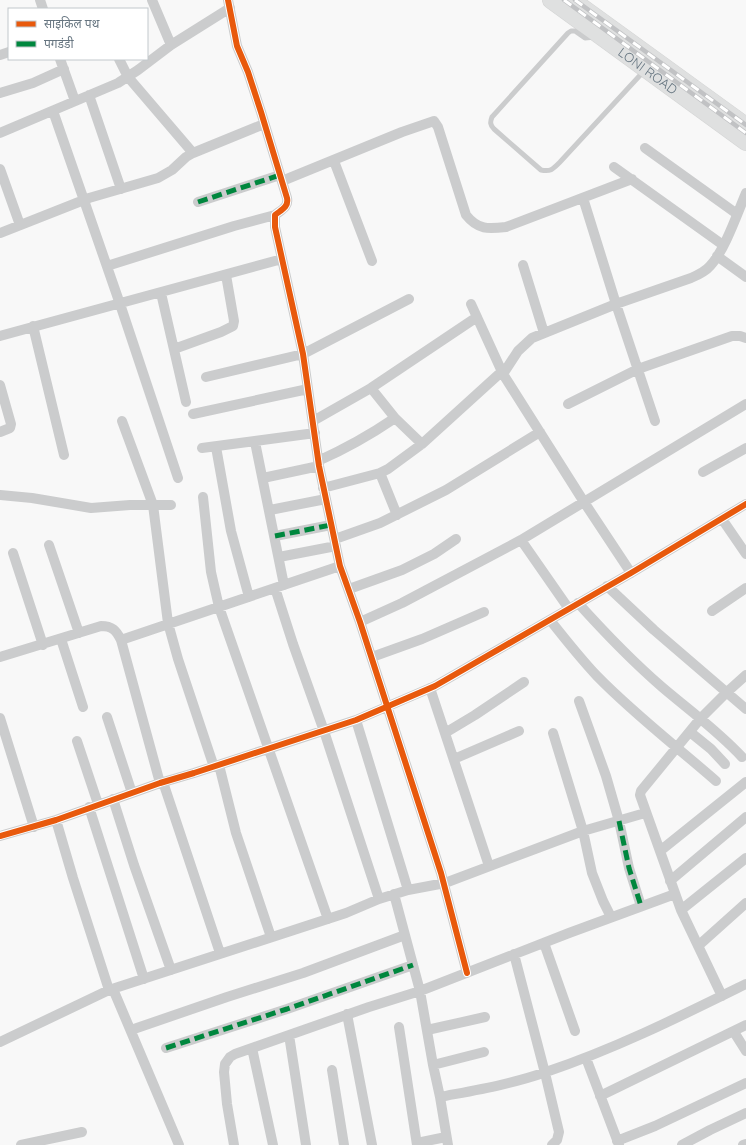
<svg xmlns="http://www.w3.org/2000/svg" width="746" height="1145" viewBox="0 0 746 1145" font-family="Quicksand,'Noto Sans Devanagari',sans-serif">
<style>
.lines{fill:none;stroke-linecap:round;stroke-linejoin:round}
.trunk-casing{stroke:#d4d5d5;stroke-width:18}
.service{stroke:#cbcccd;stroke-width:5}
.minor{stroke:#cbcccd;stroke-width:10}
.trunk{stroke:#dfe0e0;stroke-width:17}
.rail-casing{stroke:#c1c2c4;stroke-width:4.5}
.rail{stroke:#fff;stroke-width:3;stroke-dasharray:9;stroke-linecap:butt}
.quiet{stroke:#00873e;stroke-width:5;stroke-dasharray:10 5;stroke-linecap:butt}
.cycleway-casing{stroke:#fff;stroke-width:8}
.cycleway{stroke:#e8590c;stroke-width:6}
.labels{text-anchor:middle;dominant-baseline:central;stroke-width:4;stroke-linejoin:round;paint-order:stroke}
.street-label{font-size:13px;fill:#667580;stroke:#fff}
</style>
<rect width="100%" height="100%" fill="#f8f8f8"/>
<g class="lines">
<g class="trunk-casing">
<g id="trunk">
<path id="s1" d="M551 0 746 142"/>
<path d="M572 0 746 126"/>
</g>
</g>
<path class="service" d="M595 37 585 38 575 31H571L568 33 492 117C490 122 490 125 494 129L541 170C551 172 553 169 560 162L644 71"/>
<path class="minor" d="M40 0 43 9
M152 0 171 45
M228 0 237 46 248 72 261 112 287 198C289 207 281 210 275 215V227L303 354 319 466 340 566 360 622 441 873 467 973
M0 55 9 52
M60 59 75 101
M0 93 33 83 64 69
M89 95 121 189
M53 111 120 304 178 478
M0 133 118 83 138 70 171 45 230 8
M645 148 737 214
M193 153 264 124
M334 161 372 261
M614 167 723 245
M0 169 20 225
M282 181 402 132 434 121 438 127 466 215C478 230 488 229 506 227L632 179
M583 198 616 304 655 421
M198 202 280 175
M0 233 89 198 158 178 172 170 186 157 193 153 128 77 119 59
M717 256 746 277
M523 265 544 333
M107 266 234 226 275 215
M161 293 186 402
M471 304 503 374
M33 326 64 455
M0 336 282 259
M174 349 221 332 233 326 234 321 226 275
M503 374 518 351 532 338 616 304 691 278C698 275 705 272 710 266 725 250 737 214 746 193
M206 377 303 354 409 299
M0 385 11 424 10 428 0 432
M371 388 395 418 422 444
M568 404 638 369 732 336H740L746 338
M193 414 308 389
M122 421 153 505 168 623 178 659 214 767
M313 421 371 388 477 317
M255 442 284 585
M216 447 231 531 249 597
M202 448 315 433
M318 461C345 449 370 435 395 418
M703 472 746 448
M380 473 397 515
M263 478 319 466
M323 488 380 473 388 469 422 444 498 375 503 374 584 502 631 573
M0 495 32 498 91 508 130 505H171
M203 497 211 572 219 607 328 919
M270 510 326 499
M722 519 746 554
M275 536 331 525
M335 539 380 523 446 490 540 432
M521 540 569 609
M49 545 79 633
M13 553 43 645
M279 557 336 546
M607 586 654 630 746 709
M275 588 293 644 324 731 379 899
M349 589 402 570 434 554 456 539
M578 603C605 633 632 661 662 687 689 710 718 731 742 757
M712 611 746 588
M550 620C565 639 580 658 597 676 634 714 676 746 716 781
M360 622 402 603 521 540 746 404
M61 639 83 707
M121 640 340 566
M0 657 101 626C112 626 116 630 121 640L160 783
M372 657 422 639 484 612
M430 688 489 866
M579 701 606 776 619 821 629 868 641 906
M107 717 132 793
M0 718 34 827
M356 720 408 890
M690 732 711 749 725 764
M445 733 475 715 524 682
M553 733 583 831 592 873 603 901 611 917
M77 741 98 804
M454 759 519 731
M219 765 236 833 271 937
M163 782 220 953
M113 799 134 865 171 970
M89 807 144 979
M56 820 73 878 109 990
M0 836 56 820 160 783 194 773 356 720 435 686 631 573 746 504
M660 851 746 782
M670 881 746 817
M394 894 420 991 433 1065 440 1097 448 1145
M681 910 746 858
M544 943 575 1031
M698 946 746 903
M514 954 545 1073 559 1132 557 1140 552 1145
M113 989 179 1145
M722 996 681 910 640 795 641 791 700 719 726 693 746 675
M347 1014 372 1145
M399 1027 417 1145
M131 1030 227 997 303 973 405 935
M427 1030 485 1017
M734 1032 746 1051
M289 1035 306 1145
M0 1042 109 990 346 913 379 899 408 890 445 883 583 831 645 813
M166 1048 287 1009 413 965
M252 1048 273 1145
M586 1058 619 1145
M433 1065 484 1052
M332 1070 344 1145
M600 1096 746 1025
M440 1097C476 1090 512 1084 546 1072 615 1049 681 1016 746 984
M617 1141 655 1126 746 1083
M417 1143 446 1137
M21 1145 82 1132
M234 1145 227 1104 224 1072 225 1064 230 1057 235 1054 369 1007 420 991 569 933 675 894
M682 1145 710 1130 746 1113
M743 1145 746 1144"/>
<use href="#trunk" class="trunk"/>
<g class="rail-casing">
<path id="rail" d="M564 0 746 133
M575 0 746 125"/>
</g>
<use href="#rail" class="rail"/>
<path class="quiet" d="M198 202 280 175
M275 536 331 525
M619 821 629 868 641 906
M166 1048 287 1009 413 965"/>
<g class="cycleway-casing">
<path id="cycleway" d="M228 0 237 46 248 72 261 112 287 198C289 207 281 210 275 215V227L303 354 319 466 340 566 360 622 441 873 467 973
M0 836 56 820 160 783 194 773 356 720 435 686 631 573 746 504"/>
</g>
<use href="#cycleway" class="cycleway"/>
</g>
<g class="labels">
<g class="street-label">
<text stroke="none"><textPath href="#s1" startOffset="120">LONI ROAD</textPath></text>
</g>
</g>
<rect x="8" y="8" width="140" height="52" fill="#ffffff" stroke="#c2c8cc"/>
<rect x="16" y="21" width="20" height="6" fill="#e8590c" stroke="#c2c8cc"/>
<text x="44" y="28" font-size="12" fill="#667580">साइकिल पथ</text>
<rect x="16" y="41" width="20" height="6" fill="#00873e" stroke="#c2c8cc"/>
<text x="44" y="48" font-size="12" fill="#667580">पगडंडी</text>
</svg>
